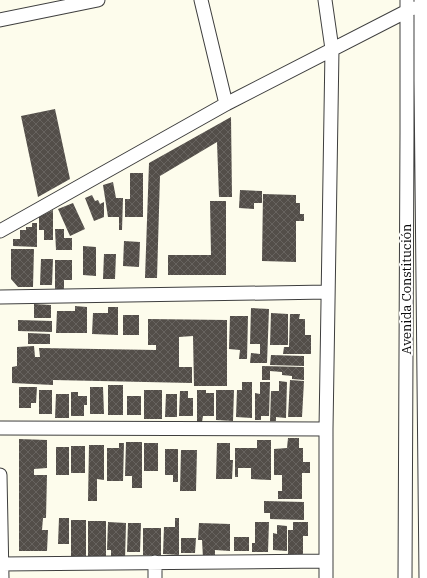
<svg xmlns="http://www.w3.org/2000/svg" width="427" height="578" viewBox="0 0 427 578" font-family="'IBM Plex Serif',serif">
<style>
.building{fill:url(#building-cross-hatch)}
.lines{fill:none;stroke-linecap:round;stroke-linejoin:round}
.minor-casing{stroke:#3e3e3e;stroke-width:15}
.minor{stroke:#fff;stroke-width:13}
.labels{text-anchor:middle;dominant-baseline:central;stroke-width:4;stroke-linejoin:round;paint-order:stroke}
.street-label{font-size:13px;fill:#0b0b0b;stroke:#fff}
</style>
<defs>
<pattern id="building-cross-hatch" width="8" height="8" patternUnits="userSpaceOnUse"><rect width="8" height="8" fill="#534e49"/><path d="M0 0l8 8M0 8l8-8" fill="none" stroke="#67635f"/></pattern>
</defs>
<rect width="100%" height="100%" fill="#fdfcec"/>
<path class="building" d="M55 109 70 179 38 197 21 116Z
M231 117 232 197H219L217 142 160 176 157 278H145L149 163Z
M130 173H143V217H125V199H130Z
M113 182 116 198H123L122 230H119V217H108L103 185Z
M240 190 262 191V203H254V209L239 208Z
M263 194 296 195V203H300V214H304V221H296V262L262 261Z
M92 195 95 201 98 200 100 204 104 202V217L94 221 85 198Z
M210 201H226V275H168V255H211Z
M73 203 85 229 70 236 58 209Z
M53 210V240H44V230H39V217Z
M32 223H37V247L13 246V239H20V230H26V227H32Z
M55 229H64V238H72V250H56Z
M124 241 140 242 139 267 123 266Z
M83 246 96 247V276L83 275Z
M11 249H34L33 287H18L11 279Z
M104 254H116L115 279H103Z
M41 259H53L52 285H40Z
M55 260H72V280H64V290H55Z
M34 304 51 305V318H34Z
M75 306 87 307V333H56L57 311H75Z
M108 307H118V335L92 334 93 313H108Z
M251 308 269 309 267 363H250L251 353 260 354V344H250Z
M271 313 288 314V345H270Z
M290 314H300L299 319H305V335H311V354H283L284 347H289Z
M123 315H139V335H123Z
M230 316H248L247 359H239L240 350 229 349Z
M148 319 227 320V386H194L193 336 179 337V367H192V383L53 380V385L12 383V367L17 366V347L34 346 35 357H40L39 348 156 350V345H148Z
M18 320 52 321V332L18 331Z
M28 333 50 334V344H28Z
M271 355 304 356V366L270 365Z
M262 366 304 367V380L292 379V376L282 375V372L270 371V380H262Z
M290 380 304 381 302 417H288Z
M279 381 287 382 286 418 276 417V421H270L271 391H279Z
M242 382H252V418L236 417 237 390H242Z
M260 382H270L269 416H261V420H255V393L260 394Z
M108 385H123V415H108Z
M19 387H37L36 403H31V408H19Z
M90 387H103L104 414H90Z
M39 390H52V414H39Z
M144 390H162V419H144Z
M197 390H206V393H214V416H203L202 422H197Z
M216 390H234L233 421 216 420Z
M180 391H188V398H193V416H179Z
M71 392H78V396H87V405H84V416H71Z
M56 394H69V418H55Z
M166 394H177V417H165Z
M127 396H141V415H127Z
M288 438H299V448H303V462H310V473H302V499H278V491H282V475H274V449L287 448Z
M19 439 47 440V468L34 469V475H47L46 518H43L42 530H48L47 551H19Z
M257 440H271V480L251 479V468H238V477H235V448H257Z
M126 442H142V488H132V476H125Z
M119 443H124L123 481H107V448H119Z
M144 443H158V471H144Z
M217 443H230V460H233L232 479H216Z
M89 445H104V480L97 479V501H88Z
M71 446H85V473H71Z
M56 447H69V475H56Z
M165 449H178V482H173V475H165Z
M181 450H197L196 491H180Z
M264 501 304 502V520L270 519V513H264Z
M59 518H69V544H58Z
M175 518H179V555L163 554 164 527H175Z
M71 520H86V559H71Z
M88 521H106V560H88Z
M108 522 126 523 125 560H116L117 556H111V550H107Z
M255 522H269L268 552H252V543H255Z
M293 522H308V536H303V554H288V530H293Z
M128 523H141L140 552H127Z
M199 523 230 524V551L215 550V558H203L202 540H198Z
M277 525 287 526V551L273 550V533L277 534Z
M143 528H161V555H143Z
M234 537H249V551H234Z
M181 538H196L195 553H181Z"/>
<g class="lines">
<g class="minor-casing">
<path id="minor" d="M201 0 226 104
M325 0 332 49 326 429V578
M421 0V81L426 578
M0 20 98 0
M0 231 226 104 413 8
M0 297 328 292
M0 428 326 429
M0 475 2 578
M1 564 326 561
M155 578V562
M405 578 407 132V0"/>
</g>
<use href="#minor" class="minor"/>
</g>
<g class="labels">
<g class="street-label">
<text transform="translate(406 289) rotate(-90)">Avenida Constitución</text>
</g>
</g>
</svg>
